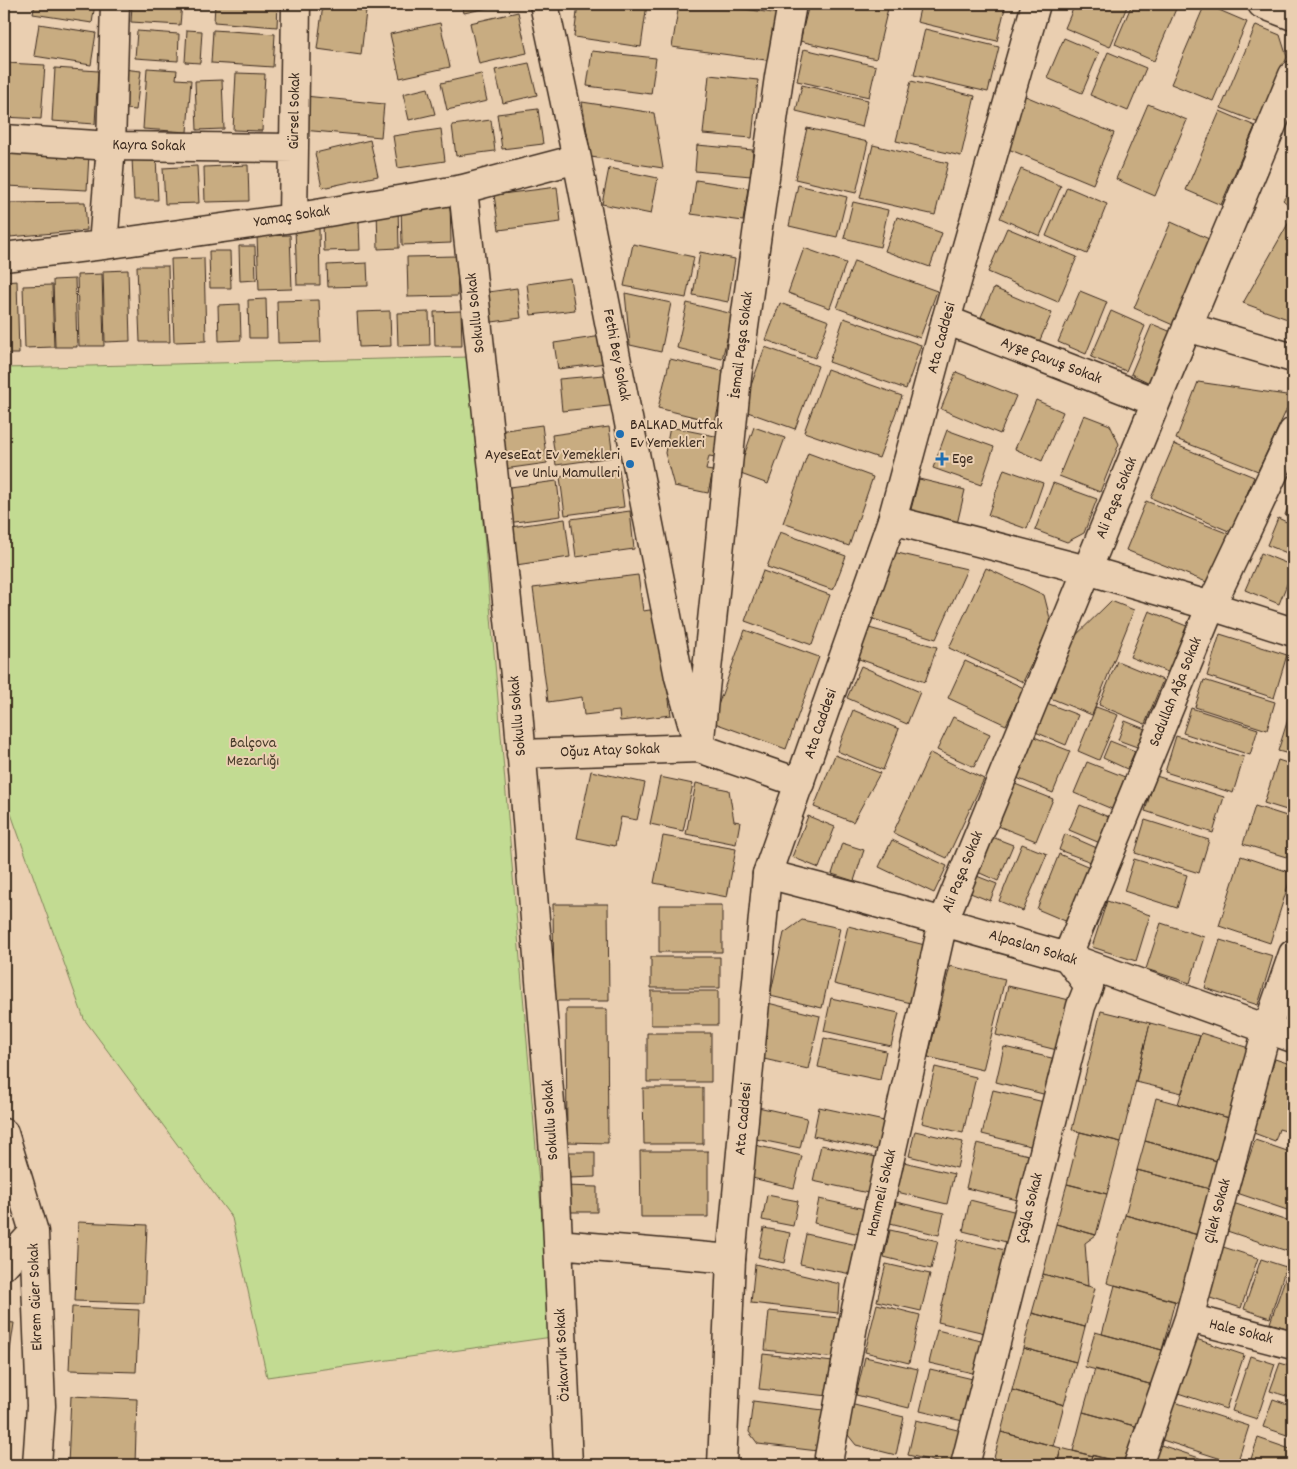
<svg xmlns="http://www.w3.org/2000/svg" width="1297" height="1469" viewBox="0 0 1297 1469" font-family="Dekko,sans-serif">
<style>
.green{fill:#c2db92;stroke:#7e8258}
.building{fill:#c8ac81;stroke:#3b2a1e}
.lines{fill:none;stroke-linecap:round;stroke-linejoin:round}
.street-casing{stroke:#3b2a1e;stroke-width:31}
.secondary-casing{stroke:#3b2a1e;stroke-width:31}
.street{stroke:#eacfb1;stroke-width:28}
.secondary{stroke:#eacfb1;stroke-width:28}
.poi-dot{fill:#1f6fb2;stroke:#eacfb1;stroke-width:2}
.labels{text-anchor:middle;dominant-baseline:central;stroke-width:4;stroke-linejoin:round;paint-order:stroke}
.street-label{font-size:16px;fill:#3b2a1e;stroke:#eacfb1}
.poi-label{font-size:16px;fill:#3b2a1e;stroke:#eacfb1;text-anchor:start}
.park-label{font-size:16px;fill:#483c2a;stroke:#eacfb1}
</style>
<rect width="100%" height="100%" fill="#eacfb1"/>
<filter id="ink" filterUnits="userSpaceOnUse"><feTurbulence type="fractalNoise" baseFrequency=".02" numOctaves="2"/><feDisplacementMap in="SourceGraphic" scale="10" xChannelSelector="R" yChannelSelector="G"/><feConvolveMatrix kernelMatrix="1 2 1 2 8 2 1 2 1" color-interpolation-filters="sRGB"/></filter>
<g filter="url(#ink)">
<path class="green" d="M469 357 552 1337 267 1377 232 1218 84 1019 4 794V368Z"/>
<path class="building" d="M35 4H95L92 23 33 14Z
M132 4H182L180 25 131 22Z
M215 4H278L277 27 214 22Z
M462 4H506L464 13Z
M578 4H647L641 47 574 37Z
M679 4H708L780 14 773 61 672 47Z
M809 4H889L876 59 800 41Z
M921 4H1006L997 41 917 22Z
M1075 4H1128L1110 47 1065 28Z
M1132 4H1178L1154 61 1115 44Z
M1205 4 1247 22 1213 101 1171 84Z
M323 5 366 11 361 55 317 49Z
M518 12 527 53 479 64 470 23Z
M440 23 450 67 400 78 390 34Z
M39 24 96 33 91 65 34 56Z
M1256 25 1280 35 1287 57 1259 123 1221 108Z
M925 29 999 47 988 92 914 75Z
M187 30 202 31 200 63 185 62Z
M213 30 275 34 273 67 211 63Z
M137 31 179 34 178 61 135 58Z
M1064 38 1099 53 1082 93 1047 78Z
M804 49 876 66 869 97 797 81Z
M592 51 656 58 651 94 587 86Z
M1108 52 1146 68 1128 111 1090 95Z
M6 63 45 65 41 119 4 117Z
M529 63 537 95 503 103 495 70Z
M55 68 98 71 95 124 52 121Z
M147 68 177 70 176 79 191 80 187 132 143 129Z
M123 69 141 71 136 110 117 108Z
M236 73 265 74 262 131 233 130Z
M481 74 487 101 447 110 441 83Z
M709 75 758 80 752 138 703 134Z
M222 80 224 129 197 130 195 81Z
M911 81 975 96 961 156 896 141Z
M802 85 868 100 862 127 796 111Z
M428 88 435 114 409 120 403 94Z
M1023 95 1114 133 1093 184 1001 146Z
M305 96 384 104 381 137 302 130Z
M582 102 654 113 663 168 591 157Z
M1148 104 1187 120 1155 196 1116 179Z
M538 109 543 144 502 149 497 114Z
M1220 111 1255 126 1221 205 1186 190Z
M491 120 495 151 456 156 452 125Z
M807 128 868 142 856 193 795 179Z
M441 129 445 161 398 168 393 136Z
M370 140 378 176 322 188 315 153Z
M697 145 753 150 751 176 695 171Z
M873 145 948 163 935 215 860 198Z
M8 150 89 154 87 190 7 186Z
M156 157 158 200H134L132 158Z
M248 165 249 201 205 202 204 167Z
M197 166 199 203 165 204 163 168Z
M609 168 658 178 651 214 602 204Z
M1021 169 1061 186 1040 236 1000 218Z
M696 180 748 188 743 221 691 214Z
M798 185 847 197 837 237 789 226Z
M557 187 561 222 499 230 494 195Z
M1067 187 1107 204 1087 254 1046 236Z
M1293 187V209L1283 200Z
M450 201 451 243 402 245 401 203Z
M85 202 87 230 10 237 7 203Z
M853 202 888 210 880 247 844 238Z
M398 207 399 248 378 249 377 208Z
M1293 215V321L1243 303Z
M897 217 942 233 930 267 885 251Z
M359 222 360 250 324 251 323 223Z
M1171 222 1209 239 1173 325 1134 308Z
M319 227 320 285H297L295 228Z
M1007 228 1077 257 1058 302 988 272Z
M290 235 292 289 259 290 257 236Z
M633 244 694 257 686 298 624 286Z
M239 246H255L256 280 240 281Z
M804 248 846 263 830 308 788 293Z
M209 251H230L231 288H210Z
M700 252 735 259 728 302 693 295Z
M457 256 458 296 408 297 407 257Z
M204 258 206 341 174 342 171 259Z
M854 261 937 291 920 338 837 308Z
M367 263 368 286 328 287 327 265Z
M137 266H168L170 342H140Z
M128 270 130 341 105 342 103 271Z
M102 274 104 346H79L77 275Z
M570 278 575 310 531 315 527 284Z
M75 279 77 347H55L53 280Z
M17 281 19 354H4V282Z
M52 285 54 347 25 348 23 286Z
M517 288 521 318 485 323 481 293Z
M994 288 1052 313 1039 342 981 317Z
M1080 291 1107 302 1086 354 1058 342Z
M625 293 671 303 661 352 630 345Z
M266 299 267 338H249L248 300Z
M319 300 321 342 278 343 277 301Z
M687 303 733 314 722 359 677 348Z
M780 303 829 321 815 358 766 340Z
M240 304 241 340 219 341 218 305Z
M390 311 391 346 359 347 357 312Z
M461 311 462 346H435L434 312Z
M1111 311 1145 326 1126 371 1091 357Z
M429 312 430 345 398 346 397 313Z
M844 318 921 345 906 389 829 362Z
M1152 324 1174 333 1152 384 1131 374Z
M602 336 606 363 558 369 554 343Z
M765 347 818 366 795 429 742 410Z
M670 359 727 372 715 422 658 408Z
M827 369 902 396 879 458 804 432Z
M956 372 1016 396 1000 434 941 409Z
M615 374 618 405 562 411 559 379Z
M1198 382 1293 396 1258 471 1176 439Z
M1036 400 1063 412 1042 461 1015 449Z
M1084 415 1110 425 1119 444 1100 492 1059 476Z
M542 425 547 463 497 470 491 432Z
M609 427 613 457 556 465 552 435Z
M670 427 720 437 716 457 709 456 706 470 713 471 708 493 674 486 665 453Z
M754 427 785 438 768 484 738 473Z
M947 430 994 447 981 485 933 468Z
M1174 444 1254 477 1231 532 1151 498Z
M808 453 873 477 849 546 783 523Z
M619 469 624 507 565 515 560 477Z
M1004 469 1043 483 1027 529 988 515Z
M919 479 965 490 957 524 910 513Z
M557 481 561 516 507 523 502 488Z
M1053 483 1097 499 1084 533 1067 542 1035 530Z
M1293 494V519L1285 515Z
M1146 501 1229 534 1209 583 1126 550Z
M630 511 634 549 576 557 571 519Z
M1278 518 1293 525V552L1292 555 1267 545Z
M565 519 570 557 516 565 511 527Z
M780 532 846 556 833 590 767 567Z
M893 552 967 569 936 639 873 619Z
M1261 553 1293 566V569L1279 604 1245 590Z
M986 568 1044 595 1051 622 1023 682 949 648Z
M763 571 830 595 812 645 745 621Z
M638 575 643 611 657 609 671 715 620 721 619 711 584 715 582 697 548 702 533 588Z
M1111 601 1134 610 1092 715 1043 695 1063 648Z
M1149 611 1194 629 1175 675 1130 657Z
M869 628 937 647 925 682 856 658Z
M745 630 819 657 786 749 712 722Z
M1220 634 1287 655 1274 698 1207 676Z
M965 661 1024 688 1006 725 948 698Z
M1117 661 1163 680 1145 724 1099 705Z
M861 666 920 692 907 724 847 698Z
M1204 680 1275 702 1267 730 1195 707Z
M1293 682V702L1288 701Z
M1044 702 1078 715 1066 745 1033 731Z
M1096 707 1118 715 1099 760 1078 751Z
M1191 708 1258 729 1250 755 1183 733Z
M853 710 899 729 883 770 837 751Z
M1289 716 1293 717V755L1278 751Z
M953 717 990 734 974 767 937 750Z
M1125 721 1145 729 1137 747 1118 740Z
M1029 735 1070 751 1053 793 1012 776Z
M1176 736 1244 757 1233 793 1165 772Z
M1110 741 1135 751 1127 769 1103 758Z
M930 753 984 779 947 858 893 833Z
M835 755 880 773 853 822 814 807Z
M1278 760 1293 765V812L1264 803Z
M1087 762 1125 777 1112 809 1074 793Z
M591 771 645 783 637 820 621 817 615 846 577 838Z
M1156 776 1224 797 1213 833 1145 811Z
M660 777 693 784 683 831 650 824Z
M1010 782 1053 799 1036 841 993 824Z
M696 783 729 790 734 821 740 822 736 844 686 834Z
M1080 805 1111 818 1100 843 1069 830Z
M1255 806 1293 818V859L1243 844Z
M808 816 835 827 819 868 792 857Z
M1145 820 1209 840 1199 873 1135 853Z
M1065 834 1097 848 1091 862 1059 850Z
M987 835 1013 845 998 881 973 870Z
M663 836 736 849 727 897 654 883Z
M892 840 947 866 934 893 879 867Z
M842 843 864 850 854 881 832 874Z
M1022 844 1047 854 1023 911 999 901Z
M1059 854 1092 868 1070 923 1037 909Z
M1241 856 1292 873 1270 943 1219 926Z
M1134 859 1187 875 1177 908 1124 891Z
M969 873 997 884 990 901 963 890Z
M1107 901 1150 915 1136 961 1092 947Z
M553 904H608L609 1001H554Z
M659 905H722V952H659Z
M802 920 840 928 822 1008 770 996 784 933Z
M1161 923 1204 937 1190 983 1146 969Z
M848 926 929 946 915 1004 834 984Z
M1220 940 1273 956 1258 1005 1205 988Z
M651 957H720V988H651Z
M950 966 1005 979 983 1070 928 1057Z
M1008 986 1074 1001 1061 1051 996 1035Z
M651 991H718V1025H651Z
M831 998 899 1013 891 1046 824 1031Z
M768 1003 820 1016 808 1069 755 1057Z
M566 1009H607L608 1143 567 1142Z
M1101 1011 1150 1023 1121 1142 1072 1130Z
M1150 1023 1200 1036 1182 1093 1136 1082Z
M647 1033H711V1082H647Z
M1201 1033 1252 1049 1233 1119 1178 1104Z
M824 1038 886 1051 880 1080 818 1067Z
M1004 1047 1056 1059 1047 1095 996 1082Z
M1275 1059 1293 1065V1133L1279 1129 1275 1141 1251 1132Z
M935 1067 976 1077 963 1133 922 1123Z
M643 1088H703V1144H644Z
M993 1090 1044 1102 1034 1147 982 1134Z
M1156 1098 1233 1119 1221 1162 1145 1141Z
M758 1107 807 1118 800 1148 751 1138Z
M819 1107 884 1121 878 1150 813 1136Z
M915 1131 963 1142 957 1168 909 1156Z
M1080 1132 1121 1142 1107 1194 1067 1184Z
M1255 1140 1293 1153V1212L1237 1193Z
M1145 1141 1221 1162 1214 1190 1137 1170Z
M977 1143 1033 1156 1022 1201 966 1188Z
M755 1145 802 1156 794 1188 748 1177Z
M821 1145 876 1157 868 1193 813 1181Z
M640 1151H708V1217H641Z
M568 1152H595V1177L568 1178Z
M904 1162 954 1174 947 1204 897 1192Z
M1137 1170 1214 1190 1202 1236 1125 1215Z
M1067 1184 1107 1194 1096 1235 1056 1224Z
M563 1186 597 1187V1212H563Z
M767 1195 798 1201 793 1226 762 1220Z
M819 1199 865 1209 859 1234 814 1223Z
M970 1200 1017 1212 1010 1243 963 1231Z
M896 1202 944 1213 939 1235 890 1223Z
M1233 1203 1293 1223V1232L1287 1251 1224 1230Z
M1125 1215 1202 1236 1184 1304 1107 1283Z
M78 1222 147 1225 144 1303 75 1301Z
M1056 1224 1096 1235 1085 1243 1088 1286 1043 1274Z
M764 1228 790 1233 784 1263 758 1257Z
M890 1230 938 1241 931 1269 884 1257Z
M806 1234 857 1245 851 1274 800 1264Z
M958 1239 1009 1251 989 1334 938 1322Z
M1220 1246 1258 1258 1241 1308 1204 1296Z
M1261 1259 1286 1267 1270 1318 1244 1309Z
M755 1264 840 1284 838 1313 751 1303Z
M886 1264 930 1274 921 1311 877 1301Z
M1290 1264 1293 1265V1330L1270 1323Z
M1043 1274 1095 1288 1085 1327 1032 1313Z
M1115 1285 1175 1301 1162 1350 1102 1334Z
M877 1304 920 1315 909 1363 865 1352Z
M72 1307 139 1310 136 1372 69 1370Z
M769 1311 839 1318 835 1358 765 1350Z
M1032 1313 1085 1327 1076 1362 1023 1348Z
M4 1322 14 1323 6 1378 4 1377Z
M937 1330 985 1342 977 1374 929 1363Z
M1095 1332 1162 1350 1153 1385 1085 1367Z
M1193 1338 1244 1355 1226 1409 1175 1392Z
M1023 1348 1076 1362 1064 1405 1012 1390Z
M763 1354 833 1362 829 1396 759 1389Z
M1250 1356 1275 1364 1257 1419 1232 1411Z
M865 1357 918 1369 909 1408 856 1395Z
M1280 1363 1293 1367V1398L1270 1391Z
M930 1369 977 1380 967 1422 920 1411Z
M1095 1369 1153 1385 1142 1428 1083 1412Z
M1012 1390 1064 1405 1053 1446 1001 1432Z
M71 1396 137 1399 135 1465H68Z
M1165 1399 1249 1426 1237 1464 1153 1437Z
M1273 1399 1293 1406V1437L1263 1427Z
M753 1401 823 1410 818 1451 758 1444 749 1432Z
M850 1404 904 1417 896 1455 856 1445 844 1430Z
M1083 1412 1142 1428 1131 1465 1073 1451Z
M916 1420 966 1432 958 1465H949L908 1455Z
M1001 1432 1061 1448 1057 1465H992Z
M1258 1438 1293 1450V1465H1249Z
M1155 1443 1220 1465H1147Z
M1061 1448 1092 1456 1089 1465H1057Z
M1092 1455 1131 1465H1089Z"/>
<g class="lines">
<g class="street-casing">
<path id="street" d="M544 4 577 159 679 677 699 748 800 783
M1262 4 1293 16
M4 139 111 146 294 148
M463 189 516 685 554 1153 568 1465
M293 218 296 4
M103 245 111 146 115 4
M4 257 103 245 293 218 463 189 577 159
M946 320 1156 402
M1187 327 1293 358
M892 520 1087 570 1211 606 1293 632
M521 754 699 748 737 377 779 77 792 4
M767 874 859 898 1067 957 1267 1029 1293 1038
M4 1133 34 1232 41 1406 37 1465
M558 1244 731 1259
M4 1265 34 1232
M1189 1318 1293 1345
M830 1465 829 1457 856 1309 943 922 1156 402 1293 75
M965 1465 1081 1006 1089 986 1067 957 1211 606 1293 432
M1138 1465 1189 1318 1267 1029 1293 954"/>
</g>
<g class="secondary-casing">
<path id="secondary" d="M722 1465 731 1259 767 874 892 520 946 320 1036 4"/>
</g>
<use href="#street" class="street"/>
<use href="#secondary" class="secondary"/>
</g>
</g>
<g class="poi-dot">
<circle cx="620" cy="434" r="5"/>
<path d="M939.5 451.5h5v5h5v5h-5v5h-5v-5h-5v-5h5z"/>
<circle cx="630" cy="464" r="5"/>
</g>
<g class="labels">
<g class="street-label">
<text transform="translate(295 111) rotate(-89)">Gürsel Sokak</text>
<text transform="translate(149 146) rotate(1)">Kayra Sokak</text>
<text transform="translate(292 217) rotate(-9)">Yamaç Sokak</text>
<text transform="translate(476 313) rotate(-96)">Sokullu Sokak</text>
<text transform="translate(942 338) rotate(-75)">Ata Caddesi</text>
<text transform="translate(742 345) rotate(-83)">İsmail Paşa Sokak</text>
<text transform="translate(616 355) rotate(79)">Fethi Bey Sokak</text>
<text transform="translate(1051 361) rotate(21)">Ayşe Çavuş Sokak</text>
<text transform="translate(1117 498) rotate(-68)">Ali Paşa Sokak</text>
<text transform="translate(1176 692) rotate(-68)">Sadullah Ağa Sokak</text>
<text transform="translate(518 716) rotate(-95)">Sokullu Sokak</text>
<text transform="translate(821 724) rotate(-71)">Ata Caddesi</text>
<text transform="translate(610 751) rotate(-2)">Oğuz Atay Sokak</text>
<text transform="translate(963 872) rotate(-68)">Ali Paşa Sokak</text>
<text transform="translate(1033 948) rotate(17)">Alpaslan Sokak</text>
<text transform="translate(744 1119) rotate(-85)">Ata Caddesi</text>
<text transform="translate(551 1120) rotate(-94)">Sokullu Sokak</text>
<text transform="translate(882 1193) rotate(-77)">Hanımeli Sokak</text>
<text transform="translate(1030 1208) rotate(-76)">Çağla Sokak</text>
<text transform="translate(1218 1211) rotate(-75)">Çilek Sokak</text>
<text transform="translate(36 1297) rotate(-92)">Ekrem Güer Sokak</text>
<text transform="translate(1241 1332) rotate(14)">Hale Sokak</text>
<text transform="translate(563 1355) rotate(-93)">Özkavruk Sokak</text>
</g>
<g class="poi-label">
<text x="630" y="425">BALKAD Mutfak<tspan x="630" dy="18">Ev Yemekleri</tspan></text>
<text x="620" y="455" text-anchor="end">AyeseEat Ev Yemekleri<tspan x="620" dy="18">ve Unlu Mamulleri</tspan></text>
<text x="952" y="459">Ege</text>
</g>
<g class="park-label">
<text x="253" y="743">Balçova<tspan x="253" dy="18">Mezarlığı</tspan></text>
</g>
</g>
<rect width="1297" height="1469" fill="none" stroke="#eacfb1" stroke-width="20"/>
<rect x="10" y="10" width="1277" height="1449" fill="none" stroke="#3b2a1e" stroke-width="2" filter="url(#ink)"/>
</svg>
